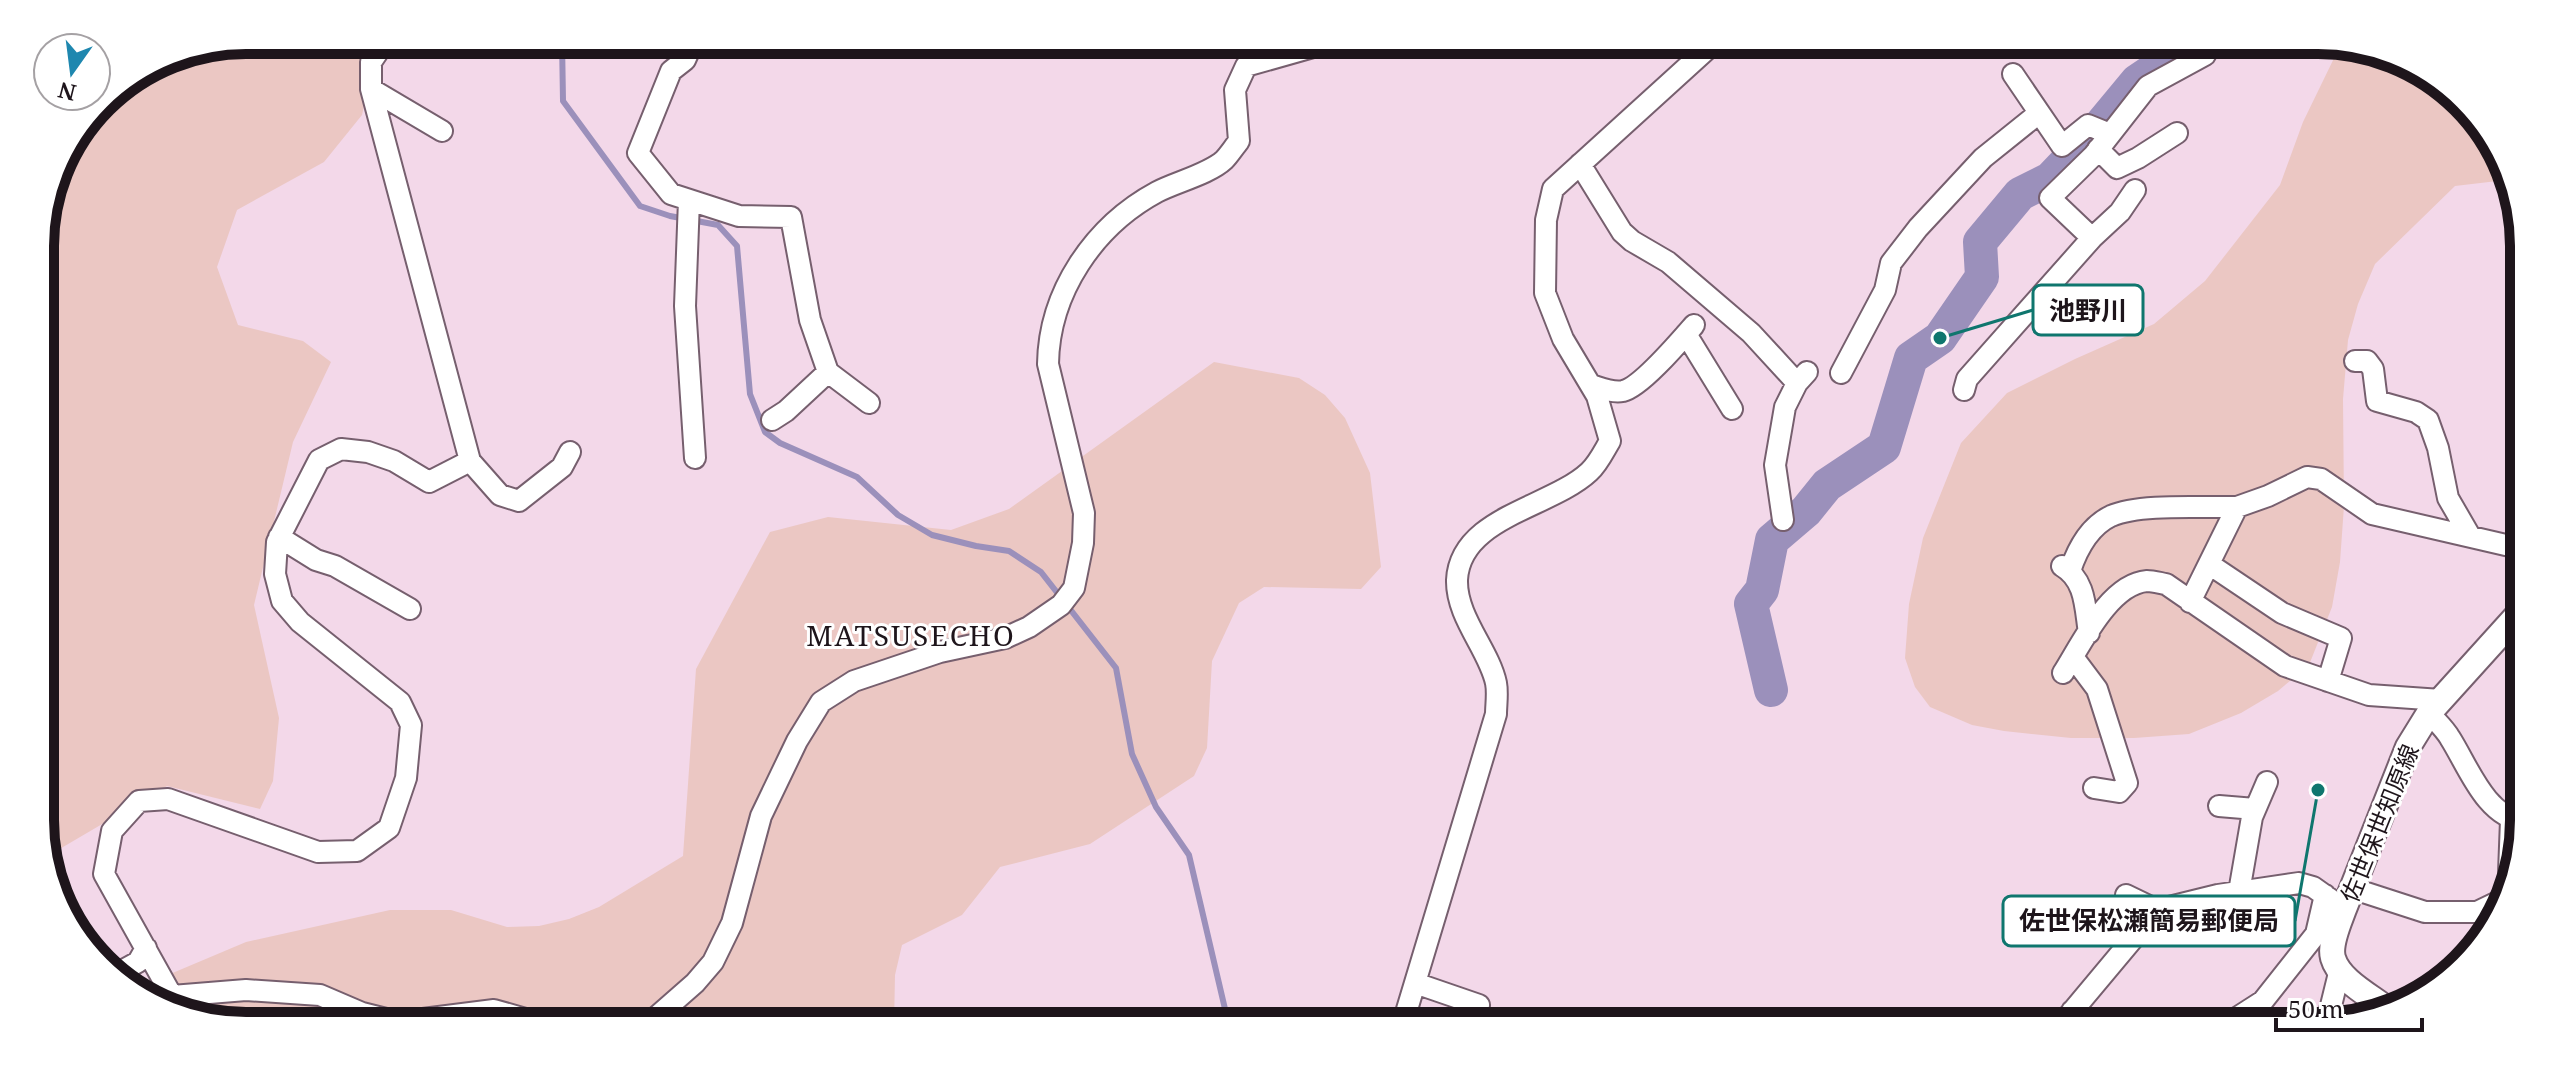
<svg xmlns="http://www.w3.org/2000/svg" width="2564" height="1066" viewBox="0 0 2564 1066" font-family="'Noto Serif','Noto Sans JP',serif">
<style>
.green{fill:#ebc7c3}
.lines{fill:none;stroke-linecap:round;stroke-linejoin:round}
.stream{stroke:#9b90bb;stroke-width:6}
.river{stroke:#9b90bb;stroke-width:34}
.minor-casing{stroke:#765f6e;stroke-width:24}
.major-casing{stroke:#765f6e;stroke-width:28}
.minor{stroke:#fff;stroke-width:20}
.major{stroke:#fff;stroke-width:24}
.labels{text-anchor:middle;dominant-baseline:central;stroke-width:6;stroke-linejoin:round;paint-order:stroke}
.street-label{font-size:24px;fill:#1e151b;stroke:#fff}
.quarter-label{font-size:28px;letter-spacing:2px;fill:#1e151b;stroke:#fff}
.rim{fill:none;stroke:#1e151b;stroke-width:10}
.leader{fill:none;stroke:#0f766e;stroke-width:3}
.callout-dot{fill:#0f766e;stroke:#fff;stroke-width:3}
.callout{fill:#fff;stroke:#0f766e;stroke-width:3}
.callout-label{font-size:26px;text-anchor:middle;font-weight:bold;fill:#1e151b}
</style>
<rect width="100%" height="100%" fill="#f3d8e9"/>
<path class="green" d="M246 40H379L362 115 324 162 237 210 217 267 238 325 303 341 331 362 293 442 254 605 279 718 273 781 260 809 167 786 46 857 42 848 40 232 61 155 110 91 167 55Z
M2343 45 2397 55 2481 120 2506 180 2455 186 2375 264 2358 304 2348 340 2343 399 2344 506 2340 562 2332 607 2309 665 2278 691 2241 713 2189 734 2134 738H2071L2004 731 1972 725 1930 707 1915 687 1905 658 1909 604 1923 538 1961 443 2007 393 2075 359 2154 324 2205 281 2280 185 2303 122 2338 50Z
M1214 362 1299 378 1325 395 1345 418 1370 473 1381 567 1361 589 1264 587 1239 603 1212 661 1207 748 1194 776 1090 844 1000 867 962 915 902 945 895 975 894 1026H246L167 1011 137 988 246 942 390 910H451L507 927 539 926 569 919 599 907 683 856 696 669 770 532 828 517 951 530 1009 509Z"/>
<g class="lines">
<path class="stream" d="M562 40 563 101 640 206 670 216 718 225 737 246 750 394 765 432 780 443 857 477 898 515 932 535 976 546 1009 551 1041 572 1116 668 1132 754 1156 807 1189 855 1229 1026"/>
<path class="river" d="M1771 690 1751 604 1762 590 1772 540 1806 511 1827 485 1884 447 1911 358 1940 338 1982 277 1980 242 2020 194 2050 179 2093 134 2137 81 2198 40"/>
<g class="minor-casing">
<path id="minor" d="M386 40 371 62V89L470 461 429 482 394 461 368 452 341 449 319 460 277 542 275 574 282 601 300 622 400 702 411 725 406 778 389 828 357 851 318 852 168 799 139 801 112 831 104 874 172 996 246 990 320 995 362 1013 390 1020H415L494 1010 550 1026
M694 40 685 60 671 71 638 153 671 194 739 216 791 217 810 320 828 372 869 403
M2013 74 2062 146 2088 125 2110 134
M371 89 442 131
M2098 149 2117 168 2138 158 2177 133
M1580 164 1622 232 1632 241 1668 262 1751 333 1797 383
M2135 190 2120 212 2092 238 2050 198 2094 155 2148 86 2205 55 2211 40
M689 200 685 306 695 458
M1686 334 1732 409
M2355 361H2367L2373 369 2377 401 2416 412 2428 420 2438 448 2448 498 2470 536
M1841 373 1885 290 1891 263 1918 228 1983 158 2039 113
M1591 385C1601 388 1612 393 1623 391 1641 387 1680 341 1694 325
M1964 390 1967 379 2092 238
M772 420 786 411 828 372
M470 461 500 495 519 501 562 467 570 452
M2237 507 2268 496 2307 477 2321 479 2372 514 2523 549
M1783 520 1775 465 1785 407 1797 383 1807 372
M279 537 316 560 335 566 410 609
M2209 564 2282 613 2341 638 2328 681
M2062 566C2086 580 2085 608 2089 633
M2070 571C2077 550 2090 526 2111 516 2140 503 2204 508 2237 507L2190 602
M2510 623 2523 634
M2073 657 2097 689 2127 783 2119 792 2094 788
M2063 673C2081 645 2109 584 2147 581 2153 581 2160 583 2166 584L2285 666 2369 695 2441 700
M2429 713C2436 721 2445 729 2450 738 2468 766 2486 818 2524 821
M2219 806 2255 809
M2351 888 2425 912H2477L2508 897
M2239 892 2252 817 2267 782
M2126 895 2157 910
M2508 899 2511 820
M118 973 138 962 146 948
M1415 983 1479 1005 1472 1026
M2072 1011 2091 1026
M646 1026 695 983 713 962 732 923 761 816 797 741 821 702 854 681 940 652 1005 638 1029 627 1061 605 1074 588 1083 543 1084 513 1048 364C1049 292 1094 226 1157 192 1176 182 1209 174 1224 160 1229 155 1234 147 1239 141L1235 90 1246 66 1338 40
M1402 1026 1496 714C1496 705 1498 693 1496 683 1489 650 1456 617 1457 580 1460 517 1550 508 1589 472 1598 464 1604 451 1610 441L1597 396 1563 339 1545 293 1546 220 1553 189 1717 40
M2060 1026 2157 910 2218 895 2299 883 2313 887 2344 909
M2224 1026 2263 1001 2316 934 2325 895
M2326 1026 2340 969"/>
</g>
<g class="major-casing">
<path id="major" d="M2383 1006C2367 994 2339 979 2333 958 2329 944 2339 923 2344 909L2408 747 2429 713 2523 609"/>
</g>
<use href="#minor" class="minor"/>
<use href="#major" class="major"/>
</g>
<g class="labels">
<g class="street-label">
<text transform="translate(2379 823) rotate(-68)">佐世保世知原線</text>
</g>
<g class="quarter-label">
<text x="911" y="635">MATSUSECHO</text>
</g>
</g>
<path d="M0 0H2564V1066H0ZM246 54H2318A192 192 0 0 1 2510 246V820A192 192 0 0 1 2318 1012H246A192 192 0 0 1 54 820V246A192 192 0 0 1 246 54Z" fill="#fff" fill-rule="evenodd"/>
<path class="rim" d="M246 54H2318A192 192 0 0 1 2510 246V820A192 192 0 0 1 2318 1012H246A192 192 0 0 1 54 820V246A192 192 0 0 1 246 54Z"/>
<path class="leader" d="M1940 338L2033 310M2318 790L2295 921"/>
<g class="callout-dot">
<circle cx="1940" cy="338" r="8"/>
<circle cx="2318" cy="790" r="8"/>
</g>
<g class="callout">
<rect x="2033" y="285" width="110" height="50" rx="8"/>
<rect x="2003" y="896" width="292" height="50" rx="8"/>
</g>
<g class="callout-label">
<text x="2088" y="320">池野川</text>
<text x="2149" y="930">佐世保松瀬簡易郵便局</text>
</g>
<g transform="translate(72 72) rotate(194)"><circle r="38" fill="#ffffff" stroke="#a5a1a4" stroke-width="2"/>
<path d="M0-6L14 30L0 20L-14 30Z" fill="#1e87af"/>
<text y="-12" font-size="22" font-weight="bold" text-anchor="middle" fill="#1e151b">N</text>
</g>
<path d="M2276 1018v12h146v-12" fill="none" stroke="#1e151b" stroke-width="4"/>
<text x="2288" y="1018" font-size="24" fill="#1e151b" stroke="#ffffff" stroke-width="6" paint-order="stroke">50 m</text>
</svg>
